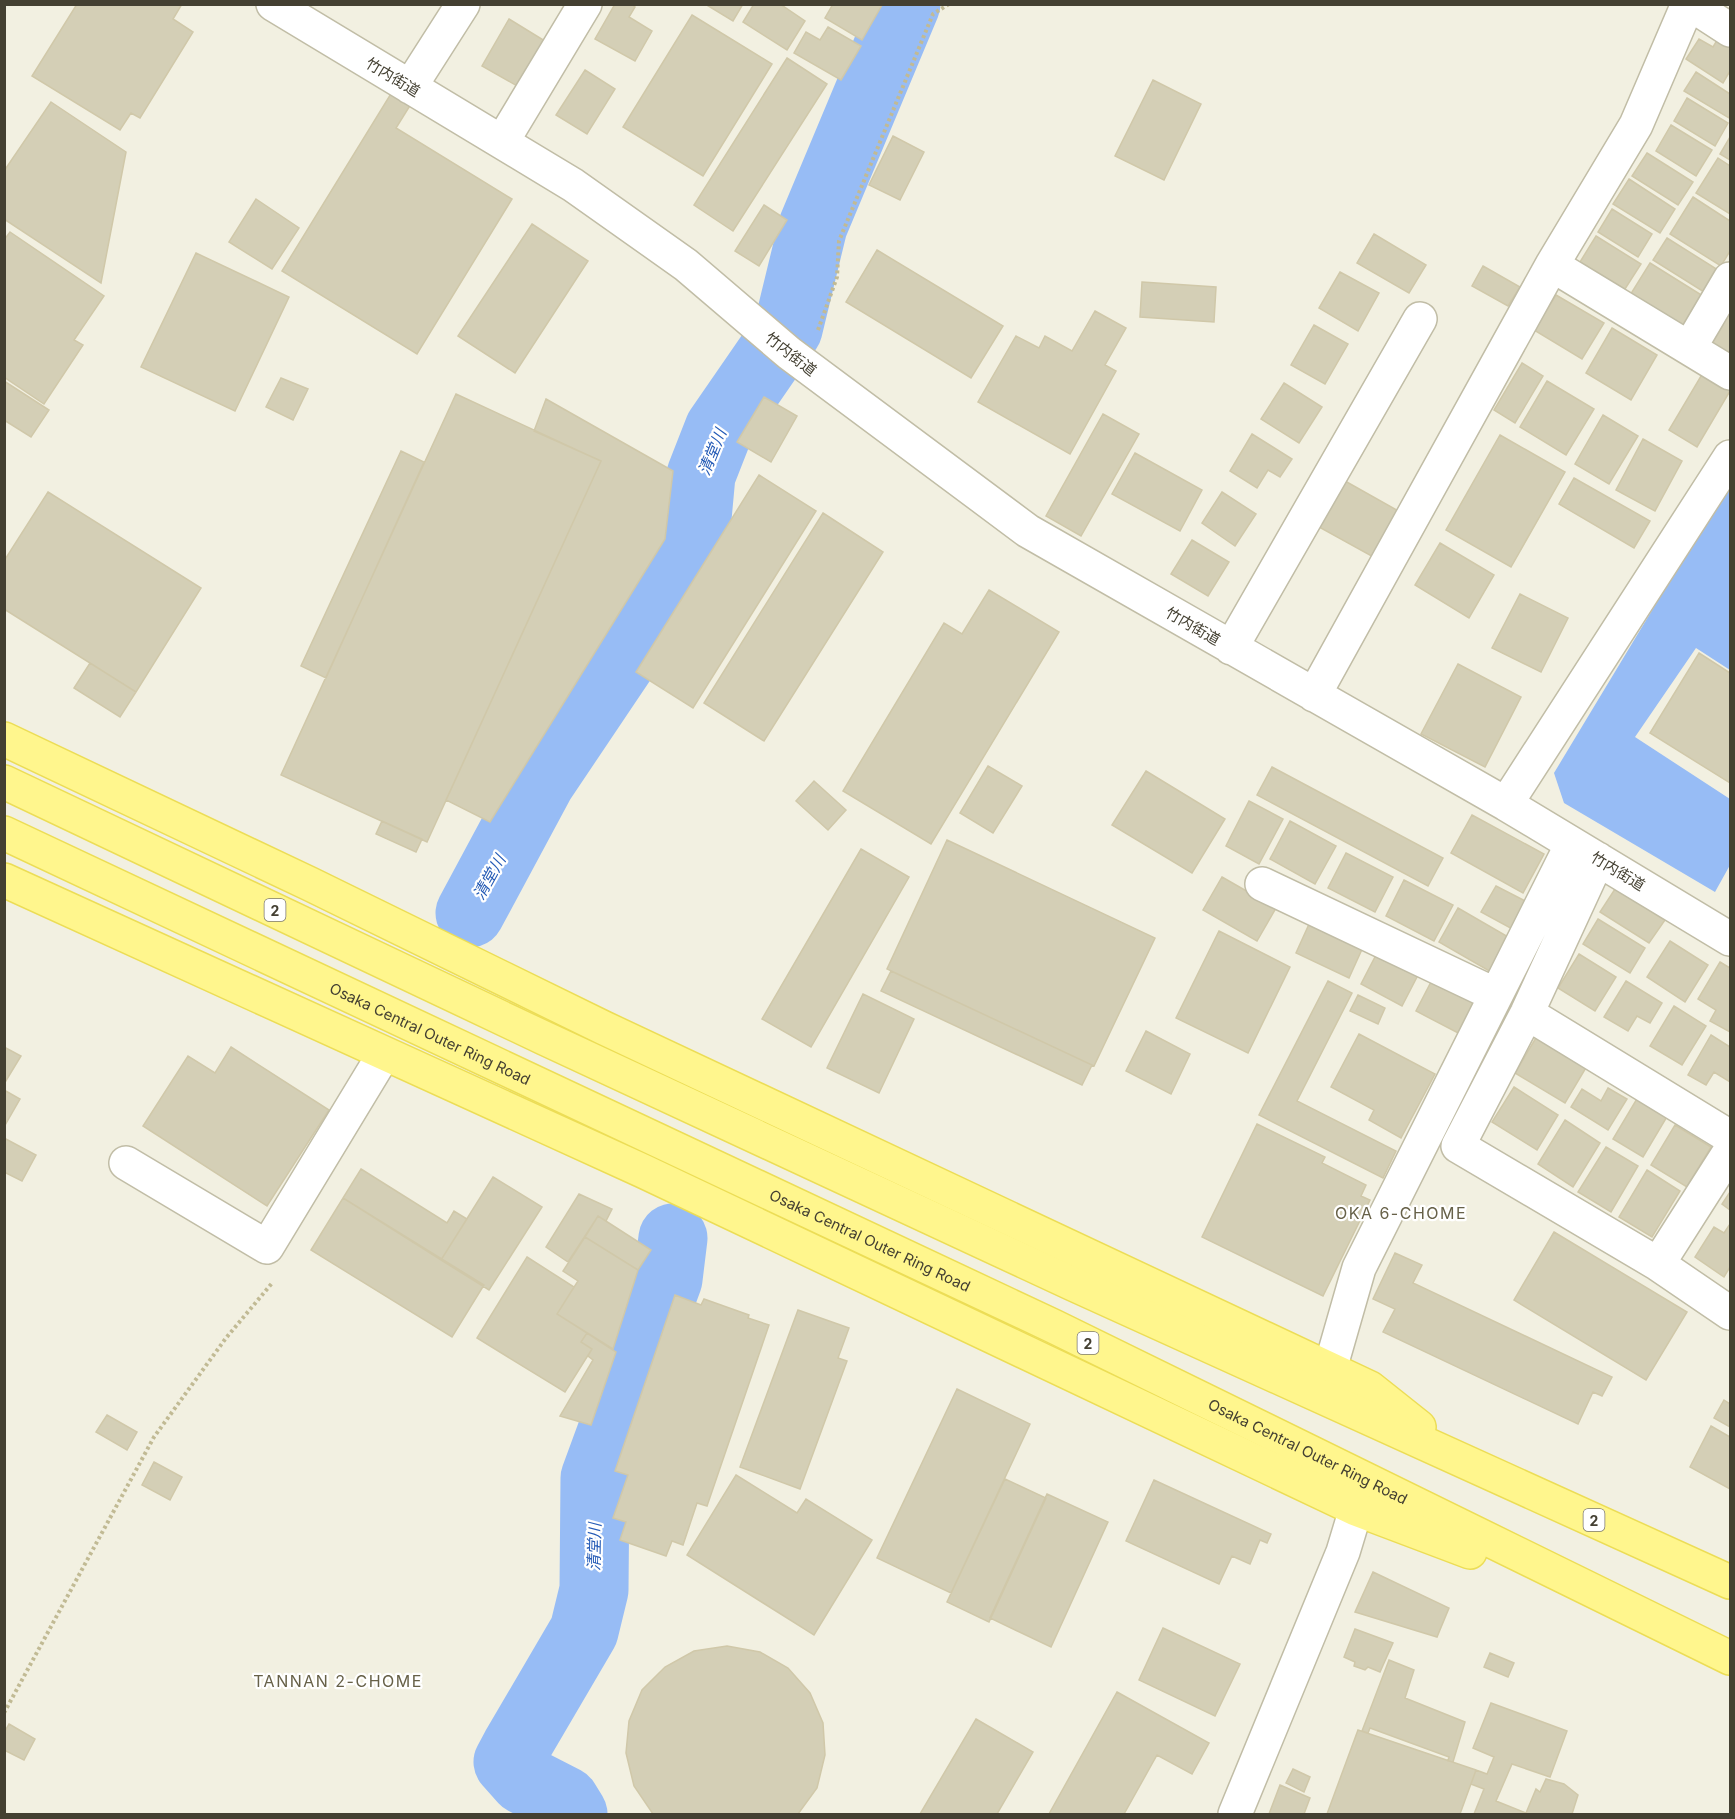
<svg xmlns="http://www.w3.org/2000/svg" width="1735" height="1819" viewBox="0 0 1735 1819" font-family="Inter,'Noto Sans JP',sans-serif">
<style>
.water{fill:#97bcf5}
.lines{fill:none;stroke-linecap:round;stroke-linejoin:round}
.river{stroke:#97bcf5;stroke-width:69}
.building{fill:#d4cfb6;stroke:#d0c8a9;stroke-width:1.5}
.minor-casing{stroke:#c1bda6;stroke-width:36}
.major-casing{stroke:#ecdd56;stroke-width:36}
.path{stroke:#c1ba94;stroke-width:4;stroke-dasharray:3 3;stroke-linecap:butt}
.minor{stroke:#fff;stroke-width:33}
.major{stroke:#fff68d;stroke-width:33}
.labels{text-anchor:middle;dominant-baseline:central;stroke-width:4.5;stroke-linejoin:round;paint-order:stroke}
.shield{fill:#fff;stroke:#7c7970;stroke-width:1.5}
.shield-label{font-size:14px;font-weight:bold;fill:#444032}
.street-label{font-size:15px;fill:#444032;stroke:#fff}
.water-label{font-size:16px;font-style:italic;fill:#255bb6;stroke:#fff}
.neighbourhood-label{font-size:16px;letter-spacing:1.5px;fill:#676148;stroke:#fff}
</style>
<rect width="100%" height="100%" fill="#f2f0e1"/>
<path class="water" d="M1730 481V670L1696 648 1635 737 1730 799V865L1715 892 1564 803 1554 773Z"/>
<g class="lines">
<path class="river" d="M470 913 541 781 625 656 695 540 701 475 719 429 788 329 813 226 906 4
M573 1814 565 1801 524 1780 508 1762 516 1747 584 1631 594 1590 595 1478 668 1279 673 1238"/>
</g>
<path class="building" d="M77 4H182L173 19 193 32 140 118 131 113 120 130 32 76Z
M615 4H631L635 7 629 17 652 31 635 61 595 39Z
M705 4H743L733 21Z
M754 4H780L805 21 787 50 743 22Z
M833 4H882V5L862 40 825 18Z
M692 15 772 64 703 176 623 127Z
M509 19 545 41 519 87 482 66Z
M828 27 861 46 841 80 794 53 806 32 820 40Z
M1719 37 1730 45V71L1723 83 1686 59 1699 39 1713 47Z
M787 58 827 84 733 231 694 205Z
M585 70 615 89 587 134 556 115Z
M1696 72 1730 94V115L1729 118 1684 91Z
M1153 80 1201 104 1164 180 1115 156Z
M392 92 411 104 396 128 512 199 417 354 282 271Z
M1687 98 1728 123 1715 146 1674 121Z
M51 102 126 152 101 283 4 219V171Z
M1671 125 1712 150 1696 176 1656 151Z
M893 136 924 152 900 200 869 185Z
M1730 137V160L1720 154Z
M1647 153 1693 182 1678 205 1632 176Z
M1718 158 1730 166V214L1696 193Z
M1629 179 1675 209 1660 233 1613 204Z
M1693 197 1730 221V251L1721 266 1670 234Z
M256 199 299 228 272 269 229 242Z
M764 205 787 220 759 266 735 251Z
M1612 209 1652 234 1638 257 1598 232Z
M532 224 588 261 515 373 458 336Z
M10 232 104 296 74 340 83 345 44 404 4 377V240Z
M1374 234 1426 265 1409 293 1357 263Z
M1596 236 1641 264 1625 289 1580 262Z
M1667 238 1718 270 1704 292 1653 260Z
M877 250 1003 326 971 378 846 302Z
M196 253 289 297 235 411 141 367Z
M1650 263 1703 296 1680 333 1627 300Z
M1483 266 1520 287 1508 306 1472 286Z
M1340 272 1379 293 1358 331 1319 308Z
M1142 282 1216 287 1214 322 1140 317Z
M1556 295 1604 323 1582 359 1534 330Z
M1730 305V357L1707 342Z
M1095 311 1126 328 1105 365 1116 371 1070 454 978 402 1016 336 1039 348 1045 336 1072 351Z
M1314 325 1348 344 1325 384 1291 365Z
M1612 328 1657 355 1631 400 1586 373Z
M1522 363 1543 376 1515 423 1494 410Z
M1704 371 1730 387V391L1697 447 1669 430Z
M281 378 308 389 293 420 266 407Z
M4 381 49 410 31 437 4 420Z
M1547 381 1594 409 1566 455 1520 427Z
M1284 383 1322 407 1299 443 1261 419Z
M456 394 601 461 427 842 281 775Z
M764 397 797 416 771 462 737 442Z
M546 399 673 471 665 539 490 822 446 800 601 461 534 431Z
M1103 414 1139 434 1081 536 1046 516Z
M1603 415 1638 436 1609 484 1575 464Z
M1252 434 1292 459 1280 477 1268 470 1257 488 1230 471Z
M1500 435 1565 472 1511 567 1446 530Z
M1643 439 1682 461 1655 511 1616 490Z
M401 451 424 462 326 678 301 666Z
M1135 453 1202 490 1180 531 1112 494Z
M759 475 816 511 693 708 636 672Z
M1574 478 1650 521 1634 548 1559 504Z
M1345 481 1402 513 1377 559 1319 527Z
M48 492 201 588 136 692 4 609V561Z
M1222 492 1256 514 1235 546 1202 523Z
M823 513 883 552 764 741 704 703Z
M1192 540 1229 562 1208 596 1171 574Z
M1440 543 1494 575 1469 618 1415 585Z
M989 590 1059 632 931 844 843 791 944 623 962 634Z
M1520 594 1568 618 1541 672 1492 648Z
M1699 653 1730 673V783L1650 733Z
M90 663 136 692 120 717 74 688Z
M1458 664 1521 697 1485 767 1421 734Z
M988 766 1022 786 993 833 960 813Z
M1272 767 1443 858 1428 886 1257 795Z
M1146 771 1225 819 1192 873 1112 825Z
M814 781 846 810 828 830 796 801Z
M1249 801 1283 819 1259 864 1226 846Z
M1472 815 1544 854 1523 893 1451 853Z
M382 821 422 839 416 852 376 834Z
M1290 821 1336 846 1315 884 1270 859Z
M947 840 1155 938 1094 1066 887 969Z
M861 849 909 877 811 1047 762 1019Z
M1346 853 1393 877 1375 912 1328 888Z
M1222 877 1276 908 1257 941 1203 910Z
M1404 880 1453 905 1434 941 1386 916Z
M1496 886 1531 904 1516 931 1481 912Z
M1615 889 1665 920 1649 943 1600 912Z
M1458 908 1510 938 1491 972 1439 942Z
M1598 919 1645 948 1630 973 1583 944Z
M1310 922 1363 947 1349 978 1296 953Z
M1219 931 1290 967 1248 1053 1176 1018Z
M1670 941 1708 965 1685 1002 1647 977Z
M1377 953 1418 975 1402 1006 1361 984Z
M1579 954 1616 977 1595 1011 1558 988Z
M1720 962 1730 968V1032L1710 1021 1716 1010 1698 999Z
M891 971 1092 1065 1082 1085 881 991Z
M1432 980 1478 1004 1462 1035 1416 1011Z
M1328 981 1352 993 1297 1101 1396 1151 1383 1178 1259 1115Z
M1626 981 1662 1003 1650 1023 1637 1016 1628 1031 1604 1017Z
M863 994 914 1019 879 1093 827 1068Z
M1358 995 1385 1008 1378 1024 1350 1011Z
M1674 1006 1706 1026 1682 1065 1650 1046Z
M1146 1031 1190 1054 1171 1094 1126 1071Z
M1359 1034 1435 1074 1401 1138 1369 1120 1374 1110 1331 1087Z
M1711 1035 1730 1047V1082L1714 1072 1706 1085 1688 1075Z
M1537 1036 1587 1066 1565 1103 1515 1073Z
M4 1047 21 1056 4 1084Z
M231 1047 329 1110 267 1206 143 1126 188 1056 215 1073Z
M1514 1087 1558 1115 1537 1150 1492 1122Z
M1608 1088 1627 1099 1608 1130 1571 1107 1582 1089 1601 1101Z
M4 1090 20 1099 4 1127Z
M1638 1097 1668 1115 1643 1157 1613 1139Z
M1565 1120 1600 1143 1573 1187 1538 1164Z
M1257 1124 1325 1157 1322 1163 1366 1185 1361 1196 1370 1200 1323 1296 1202 1237Z
M1675 1125 1711 1147 1687 1187 1651 1165Z
M4 1138 36 1155 22 1181 4 1172Z
M1606 1147 1638 1166 1611 1212 1578 1192Z
M361 1169 447 1223 454 1211 467 1219 441 1260 343 1198Z
M1647 1170 1680 1191 1652 1237 1619 1217Z
M493 1177 542 1207 489 1290 441 1260Z
M1730 1192V1210L1722 1204Z
M579 1194 612 1209 606 1221 598 1216 568 1262 546 1247Z
M343 1198 484 1285 452 1337 311 1250Z
M598 1216 651 1250 638 1270 585 1237Z
M1730 1224V1267L1724 1277 1695 1257 1714 1227 1724 1233Z
M1554 1232 1687 1312 1646 1380 1514 1300Z
M585 1237 638 1270 613 1349 557 1314 578 1281 563 1271Z
M1395 1253 1422 1265 1413 1283 1612 1377 1602 1396 1593 1392 1578 1424 1383 1332 1395 1309 1373 1299Z
M527 1257 574 1287 557 1314 587 1333 581 1342 592 1349 565 1392 477 1338Z
M675 1295 701 1305 704 1299 749 1315 748 1318 769 1325 707 1506 697 1503 683 1545 672 1541 666 1556 620 1540 626 1522 613 1518 628 1475 615 1471Z
M798 1310 849 1328 838 1358 847 1361 800 1489 740 1467Z
M587 1333 616 1352 591 1425 560 1416 593 1360 588 1356 592 1349 581 1342Z
M957 1389 1030 1424 951 1593 877 1558Z
M1724 1400 1730 1404V1427L1714 1418Z
M107 1415 137 1432 127 1450 96 1432Z
M1711 1426 1730 1437V1489L1690 1467Z
M154 1462 182 1477 170 1500 142 1485Z
M736 1475 797 1513 806 1499 872 1540 814 1635 687 1555Z
M1005 1479 1046 1498 989 1622 947 1602Z
M1154 1480 1271 1534 1267 1543 1260 1540 1250 1564 1232 1556 1219 1584 1126 1541Z
M1047 1494 1108 1522 1051 1647 990 1618Z
M1373 1572 1449 1608 1437 1637 1355 1612Z
M1163 1628 1240 1664 1215 1716 1139 1680Z
M1355 1629 1393 1643 1380 1672 1368 1667 1365 1670 1354 1666 1355 1662 1344 1657Z
M727 1646 760 1652 788 1668 810 1693 823 1723 825 1755 817 1788 798 1814H653L634 1786 626 1753 629 1721 642 1690 665 1667 694 1651Z
M1490 1653 1514 1663 1508 1677 1484 1667Z
M1389 1660 1414 1670 1405 1698 1465 1722 1453 1762 1448 1761 1449 1757 1370 1728 1368 1733 1362 1731Z
M1117 1692 1209 1743 1192 1774 1157 1755 1124 1814H1049Z
M1491 1703 1567 1731 1550 1777 1512 1764 1496 1801 1526 1813 1536 1789 1540 1792 1546 1779 1564 1784 1578 1795 1572 1814H1474L1484 1789 1471 1784 1476 1770 1487 1774 1494 1757 1473 1748Z
M976 1719 1033 1752 997 1814H920Z
M9 1724 35 1739 24 1760 4 1750V1733Z
M1358 1730 1476 1770 1460 1814H1327Z
M1293 1769 1310 1777 1304 1792 1286 1783Z
M1280 1785 1310 1798 1304 1814H1269Z"/>
<g class="lines">
<g class="minor-casing">
<path id="minor" d="M273 4 573 185 686 265 789 353 1028 531 1506 804 1730 939
M1690 4 1730 30
M410 87 463 4
M502 142 585 4
M1552 265 1730 373
M1690 347 1730 279
M1231 648 1420 319
M1314 695 1552 265 1636 125 1688 4
M1506 804 1730 457
M1598 859 1527 1013 1458 1146 1658 1264 1730 1313
M1262 884 1496 995
M1527 1013 1730 1137
M126 1163 267 1247 384 1054
M1658 1264 1730 1151
M1330 1369 1359 1268 1572 844
M1235 1814 1343 1552 1356 1509"/>
</g>
<g class="major-casing">
<g id="major">
<path d="M4 739 310 884 604 1028 1370 1388 1419 1427"/>
<path d="M4 782 544 1038 1073 1284 1730 1582"/>
<path id="s1" d="M4 833 1053 1326 1730 1658"/>
<path d="M4 880 643 1171 1356 1509 1470 1552"/>
</g>
</g>
<path class="path" d="M818 330 837 277 839 241 933 14 949 4
M4 1713 154 1437 226 1338 273 1282"/>
<use href="#minor" class="minor"/>
<use href="#major" class="major"/>
</g>
<g class="labels">
<g class="shield">
<rect x="264.5" y="899" width="21" height="22" rx="4.5"/>
<rect x="1077.5" y="1332" width="21" height="22" rx="4.5"/>
<rect x="1583.5" y="1509" width="21" height="22" rx="4.5"/>
</g>
<g class="shield-label">
<text x="275" y="910">2</text>
<text x="1088" y="1343">2</text>
<text x="1594" y="1520">2</text>
</g>
<g class="street-label">
<text transform="translate(393 77) rotate(31)">竹内街道</text>
<text transform="translate(791 354) rotate(38)">竹内街道</text>
<text transform="translate(1193 626) rotate(30)">竹内街道</text>
<text transform="translate(1618 871) rotate(31)">竹内街道</text>
<text stroke="none"><textPath href="#s1" startOffset="471">Osaka Central Outer Ring Road</textPath></text>
<text stroke="none"><textPath href="#s1" startOffset="957">Osaka Central Outer Ring Road</textPath></text>
<text stroke="none"><textPath href="#s1" startOffset="1443">Osaka Central Outer Ring Road</textPath></text>
</g>
<g class="water-label">
<text transform="translate(712 452) rotate(-68)">清堂川</text>
<text transform="translate(489 877) rotate(-61)">清堂川</text>
<text transform="translate(594 1547) rotate(-89)">清堂川</text>
</g>
<g class="neighbourhood-label">
<text x="1401" y="1213">OKA 6-CHOME</text>
<text x="338" y="1681">TANNAN 2-CHOME</text>
</g>
</g>
<rect width="1735" height="1819" fill="none" stroke="#444032" stroke-width="12"/>
</svg>
